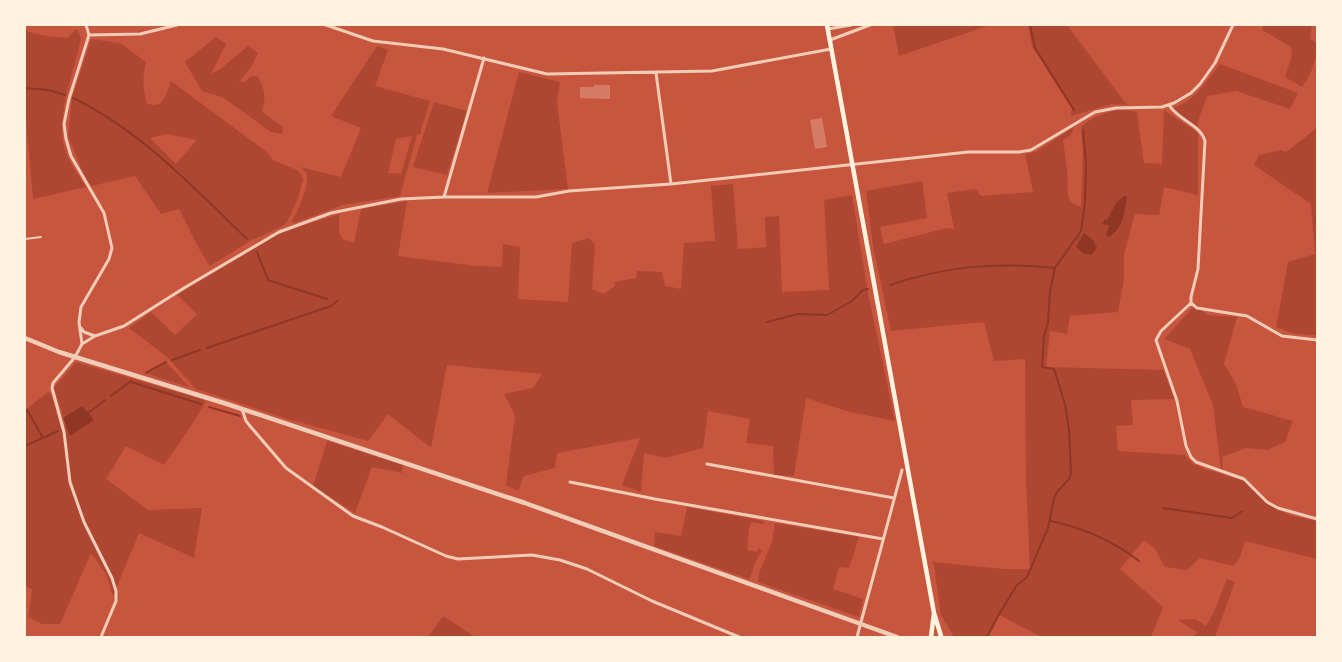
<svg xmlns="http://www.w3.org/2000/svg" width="1342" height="662" viewBox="0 0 1342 662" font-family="'Fira Sans',sans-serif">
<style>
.green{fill:#ae4732;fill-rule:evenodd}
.water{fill:#8f3625}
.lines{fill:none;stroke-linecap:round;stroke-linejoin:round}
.stream{stroke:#8f3625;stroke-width:2}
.building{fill:#d67c66}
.service{stroke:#f1ccb7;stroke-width:2}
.minor{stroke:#f1ccb7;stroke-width:3}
.tertiary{stroke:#f1ccb7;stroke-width:4.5}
.secondary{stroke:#fff3e0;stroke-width:4.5}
</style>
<rect width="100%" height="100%" fill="#c8553d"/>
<path class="green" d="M893 25H990L899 56Z
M1028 25H1067L1127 105 1112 104 1071 116 1072 109 1032 46Z
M1264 25H1312L1310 39 1317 43C1317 59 1312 73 1302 87L1285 77 1292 55 1291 47 1262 30Z
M76 29 81 38C74 73 54 118 66 153 70 163 80 178 86 187L33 199 25 109V31L46 36 67 38Z
M216 37 226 44 211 74 219 70 248 46 258 53 251 67 239 82H245L251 76H257C265 86 266 100 262 112L283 127 282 134 271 132 224 98 202 91 185 62Z
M91 39 120 43 146 62C142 78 143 89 147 104 150 104 153 105 156 105 164 103 169 89 171 81L268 153 273 160 297 170 301 174 303 180 297 201 287 222 281 227 250 241 210 266 198 247 179 209 161 214 135 176 91 186 84 175 68 136 72 98ZM167 134 197 140 176 164 150 138Z
M377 46 388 50 375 86 430 101 420 134 417 135 400 196 343 205 294 223 292 221C297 212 311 184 306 173 306 172 301 168 300 167L341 177 361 128 331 116ZM412 136 401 174 388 173 396 139Z
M1220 64 1298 93 1290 109 1236 91 1207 96 1198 121V127L1174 111 1173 108C1195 102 1207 80 1220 64Z
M519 72 560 82 557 103 568 189 487 193Z
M434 102 467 111 447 175 413 167Z
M1119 110 1134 111 1137 113 1144 163 1162 164 1164 110 1198 133V195L1164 187 1159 215 1135 214 1124 254V279L1118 312 1070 316 1067 334 1050 331 1046 367 1163 370 1175 399 1131 400 1133 425 1116 426 1118 451 1185 455 1192 463 1205 469 1244 481 1269 505 1289 515 1317 521V559L1245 541 1240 557 1234 566 1200 558 1187 570 1165 567 1155 549 1144 540 1120 569 1163 607 1151 637H1104L1101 635 1099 637H1042L999 615 988 637H954L941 615 934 566 932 562 1004 569H1030L1026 481 1025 359 994 361 984 322 891 331 873 246 866 191 922 181 927 218 880 227 884 244 947 228 954 229 947 193 976 189 981 196 1033 192 1025 154 1036 152 1074 127 1071 135 1063 140 1067 169 1068 196 1071 202 1081 207 1083 155 1081 127C1092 117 1103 113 1119 110Z
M1317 128V335L1294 334 1276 327 1288 262 1315 254 1311 204 1254 165 1259 155 1281 150 1286 152Z
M733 184 738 249 766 247 765 217 779 216 782 292 829 290 824 200 852 195 868 293 895 421 850 412 806 398 794 476 774 475 773 446 746 443 750 419 708 411 703 448 665 458 644 453 641 492 622 485 640 438 557 453 555 468 524 476 518 491 506 485 515 416 504 394 533 388 542 374 447 365 431 448 388 414 368 441 288 419 196 389 167 357 129 328 151 312 175 335 197 314 177 295 280 233 339 214V232L342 239 354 243 361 209 407 201 398 256 476 266 502 267 503 244 520 247 518 299 568 302 572 243 589 238 595 245 592 289 604 294 615 286V282L636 278 637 271 662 272 665 286 681 289 684 243 715 241 711 186Z
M1196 304 1207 315 1237 317 1224 364 1236 384 1243 407 1293 421 1285 442 1268 450 1246 448 1222 457 1223 470 1221 469 1213 405 1190 349 1164 339Z
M76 362 205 400V403L191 426 164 465 126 446 106 479 148 510 202 508 194 558 139 533 113 596 106 574 91 553 60 624H42L28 617 32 589 25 586V410L48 392 51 394 61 428 66 426 54 388Z
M167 363 189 387 148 374Z
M327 441 403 465 402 473 372 467 355 513 313 486Z
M687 507 764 521V524L751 522 749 529 747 550 757 552 759 548 762 551 758 557 749 579 654 546 655 532 681 536Z
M775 523 859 537 849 568 839 567 833 589 863 599 859 617 758 582 759 573 772 542Z
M1227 579 1235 582 1215 637H1194L1197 632 1178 620 1195 619 1206 626 1213 614Z
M443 616 475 637H428Z"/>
<path class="water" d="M1125 195 1127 197C1124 213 1124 227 1109 237L1106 235 1109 225 1102 224 1105 219 1107 220 1116 203Z
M1084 233 1093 240 1097 247 1092 255 1083 253 1076 247Z
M82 406 94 420 70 436 63 418Z"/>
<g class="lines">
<path class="stream" d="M1030 25 1035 48 1074 110
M25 88 49 90 65 95
M73 98C140 130 194 188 247 239
M257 252 268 280 327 299
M890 285C946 266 996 262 1055 268
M767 322 798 314 827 315 852 301 863 290 868 289
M207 348 331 306 337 301
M172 360 200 350
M146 373 166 362
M131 382 201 404
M111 396 131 381
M209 407 240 416
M27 410 43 438
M88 413 105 400
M25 446 58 431
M1163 508 1232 518 1242 511
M1051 521C1084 528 1112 540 1139 561
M987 637 998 616 1017 585 1027 577 1048 528 1054 498 1057 492 1069 479 1071 473 1069 430 1065 404 1054 369 1042 367 1044 336 1048 323 1050 291 1055 268 1081 231 1085 202 1086 164 1083 130"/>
</g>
<path class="building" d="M594 85H610V99L580 98V87H594Z
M822 118 827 147 815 149 810 120Z"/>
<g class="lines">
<path class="service" d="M25 239 41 237"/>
<path class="minor" d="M86 25 89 35
M326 25 373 41 443 49 547 74 712 71 831 49
M828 29 851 25
M830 40 870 25
M656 73 671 184
M1169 105C1178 120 1200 124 1205 141L1198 269 1191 297V303L1161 331 1156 340 1177 401 1186 446 1191 457 1196 462 1244 479 1267 502 1278 508 1317 519
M444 197 484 58
M1191 303 1197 308 1247 316 1282 336 1317 340
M80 327 84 332 95 336
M82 344 95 336 124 326 184 288 279 232 331 213 401 199 444 197H536L569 191 671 184 968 152H1019L1031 150 1095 112 1116 108 1162 107 1174 103 1191 93 1200 84 1215 63 1233 25
M242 409 246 421 250 426 286 468 353 516 382 527 446 556 458 559 532 555 560 560 587 569 652 601 739 637
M707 464 894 498
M570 482 655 499 883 539
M101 637 116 601V591L112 578 84 522 70 482 64 432 52 388 53 383 75 357 82 344 79 322 81 307 109 259 112 248 104 213 71 156 66 139 64 124 69 99 89 35 140 34 177 25
M857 637 902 470"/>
<path class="tertiary" d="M25 338 59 352 227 404 525 503 897 637"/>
<path class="secondary" d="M827 25 934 613 941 636
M931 637 934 613"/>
</g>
<rect width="1342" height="662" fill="none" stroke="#fff3e0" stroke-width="52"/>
</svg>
